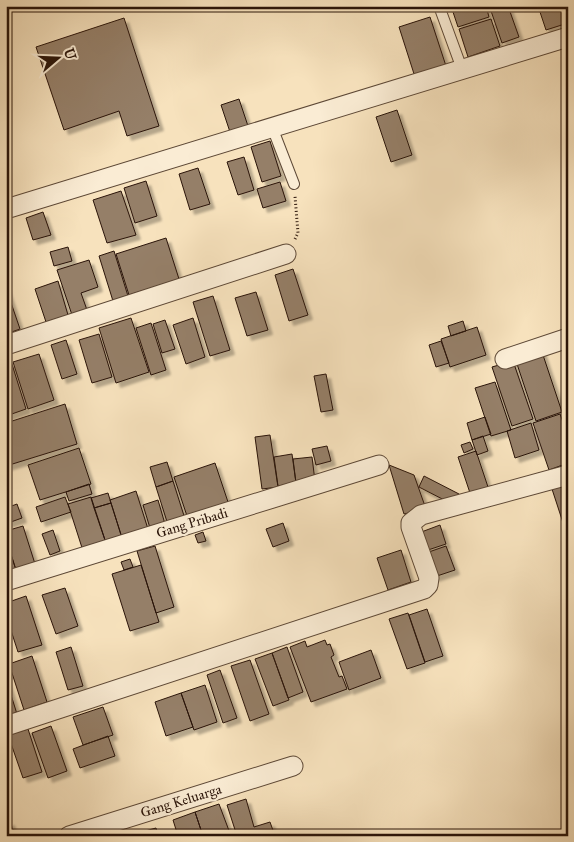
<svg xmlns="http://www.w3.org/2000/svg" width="574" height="842" viewBox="0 0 574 842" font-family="'IM FELL Great Primer',serif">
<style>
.building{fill:#957f67;stroke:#2a1409;filter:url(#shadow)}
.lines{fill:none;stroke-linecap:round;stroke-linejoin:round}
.service-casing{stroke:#5d4836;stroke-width:12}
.minor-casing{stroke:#5d4836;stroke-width:21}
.path{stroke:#2a1409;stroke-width:3;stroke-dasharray:1 2.5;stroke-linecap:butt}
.service{stroke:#faecd4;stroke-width:10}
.minor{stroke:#faecd4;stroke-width:19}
.labels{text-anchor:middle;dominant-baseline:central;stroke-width:4.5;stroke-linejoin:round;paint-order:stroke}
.street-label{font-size:14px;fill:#2a1409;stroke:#faecd4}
</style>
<defs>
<filter id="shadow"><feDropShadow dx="4.5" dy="4.5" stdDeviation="1" flood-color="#0004"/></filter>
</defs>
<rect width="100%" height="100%" fill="#f7e2bd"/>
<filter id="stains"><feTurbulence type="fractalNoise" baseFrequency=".004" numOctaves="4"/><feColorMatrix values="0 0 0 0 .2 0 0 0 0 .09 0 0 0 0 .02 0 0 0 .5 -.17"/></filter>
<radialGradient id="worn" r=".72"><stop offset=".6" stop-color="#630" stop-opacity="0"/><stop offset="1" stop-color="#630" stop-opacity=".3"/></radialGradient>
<path class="building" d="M451 6H486L489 17 458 27Z
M506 6H508L519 37 502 43 491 11Z
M538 6H568V23L546 30Z
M430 17 446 66 415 77 399 27Z
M124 18 159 126 127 136 119 111 64 130 36 47Z
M491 19 500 46 468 57 459 29Z
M239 99 248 126 230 132 221 105Z
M397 110 412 155 391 162 376 117Z
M270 141 281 176 262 182 251 147Z
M244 157 254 190 238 195 227 162Z
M198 168 210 204 190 210 179 174Z
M146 181 157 216 135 223 124 188Z
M280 182 286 201 263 208 257 189Z
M121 191 136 235 107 243 93 200Z
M43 212 51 235 33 240 26 218Z
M166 238 179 279 129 295 116 254Z
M68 247 72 261 54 266 50 252Z
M114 251 128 296 113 301 99 256Z
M89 260 98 287 81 293 87 310 72 315 57 270Z
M293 269 308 315 289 321 275 275Z
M58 281 68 315 46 322 35 289Z
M6 288 20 329 6 334Z
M256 292 268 330 247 336 235 298Z
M213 296 230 350 210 356 193 302Z
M131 318 149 372 116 383 99 328Z
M193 318 205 357 186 364 173 325Z
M165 320 175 349 162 353 153 324Z
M463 321 466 331 451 336 448 326Z
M151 323 166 370 151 375 136 328Z
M477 327 486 355 450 367 441 339Z
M99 334 112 377 92 383 79 340Z
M66 340 77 374 62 379 51 345Z
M441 341 449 363 436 367 429 345Z
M541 349 562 412 536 421 515 358Z
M39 354 54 400 28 409 13 362Z
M11 361 26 409 6 416V396L9 395 6 388V362Z
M513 361 533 419 512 426 492 367Z
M326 374 333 410 321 412 314 376Z
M495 382 511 430 491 436 475 388Z
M65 404 77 444 6 466V423Z
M560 414 568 436V463L549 470 533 423Z
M485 417 491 434 472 440 467 423Z
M531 423 539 450 515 458 507 431Z
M270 435 278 487 262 489 255 437Z
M483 436 488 451 477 455 472 440Z
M470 442 473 449 464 453 461 445Z
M327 446 331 461 316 465 312 449Z
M79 448 91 484 40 500 28 465Z
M476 451 491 496 472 499 458 457Z
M292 454 296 483 278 486 274 457Z
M312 457 315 481 296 483 293 459Z
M167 462 173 481 156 487 150 467Z
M215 463 229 505 188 519 174 477Z
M389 465 414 475 426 509 404 514Z
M424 476 459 494 454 505 419 487Z
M568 480V538L551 486Z
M173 481 186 522 169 528 156 487Z
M89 484 92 494 69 501 66 492Z
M136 491 148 529 122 538 110 500Z
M108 493 111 503 94 508 91 498Z
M65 497 71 512 41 522 36 507Z
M91 497 107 546 84 554 68 504Z
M158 500 165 524 150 528 143 505Z
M111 503 123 541 107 546 94 508Z
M17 504 22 518 8 523 6 518V508Z
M283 523 289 541 273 547 266 529Z
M440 525 446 544 422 552 416 534Z
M23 526 36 567 17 573 6 539V531Z
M53 530 60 551 50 555 42 534Z
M203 532 206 541 198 543 195 535Z
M6 539 17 573 6 576Z
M155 546 174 607 156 613 137 551Z
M446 546 455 570 434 577 426 553Z
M401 550 411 582 388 590 377 558Z
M130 559 133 567 124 570 121 562Z
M141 565 159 622 130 631 112 574Z
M65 588 78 626 56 634 42 595Z
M26 596 42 645 18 652 6 615V603Z
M427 609 443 656 425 662 409 615Z
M408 613 425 663 407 669 389 619Z
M325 640 327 645 330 644 334 655 331 657 339 677 342 676 347 689 311 702 290 647 305 641 307 647Z
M71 647 83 686 68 690 56 652Z
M287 647 303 692 288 698 272 653Z
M371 650 381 678 349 690 339 662Z
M272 653 289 700 273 706 255 659Z
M32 656 47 702 24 710 9 664Z
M250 660 269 714 250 721 231 666Z
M220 670 237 718 223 723 207 675Z
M6 679 17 714 6 717Z
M205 685 217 722 194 730 181 693Z
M181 693 193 727 166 736 155 702Z
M103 707 113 735 83 745 73 717Z
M51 726 67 771 48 778 32 733Z
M28 729 42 772 23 778 8 735Z
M108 736 115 756 80 768 73 749Z
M246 799 254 827 270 822 275 836H237L227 805Z
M219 804 231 836H203L195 812Z
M195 812 203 836H178L173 820Z
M10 821 15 836H6V822Z
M156 828 158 836H138V833Z"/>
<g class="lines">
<g class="service-casing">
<path id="service" d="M439 6 462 69
M272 127 294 184"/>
</g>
<g class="minor-casing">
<path id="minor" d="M6 209 568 37
M6 345 286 254
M505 359 568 338
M6 581 379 465
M6 726 424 589 428 585 429 578 411 527V523L421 515 568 475
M69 836 293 766"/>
</g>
<path class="path" d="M295 239 298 233 295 196"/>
<use href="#service" class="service"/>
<use href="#minor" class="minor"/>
</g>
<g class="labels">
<g class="street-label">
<text transform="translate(192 523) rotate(-17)">Gang Pribadi</text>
<text transform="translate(181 801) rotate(-17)">Gang Keluarga</text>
</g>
</g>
<rect width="574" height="842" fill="none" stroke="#f7e2bd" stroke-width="25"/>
<rect x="8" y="8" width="559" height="827" fill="none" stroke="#2a1409" stroke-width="2.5"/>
<rect x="12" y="12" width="549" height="817" fill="none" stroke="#2a1409"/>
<g transform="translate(58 58) rotate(71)" stroke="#faecd4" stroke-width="4" paint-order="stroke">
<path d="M0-4L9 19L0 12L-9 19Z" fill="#2a1409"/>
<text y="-8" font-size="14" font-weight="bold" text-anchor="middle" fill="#2a1409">U</text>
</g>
<rect width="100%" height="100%" filter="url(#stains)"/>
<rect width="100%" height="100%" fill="url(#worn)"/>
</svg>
